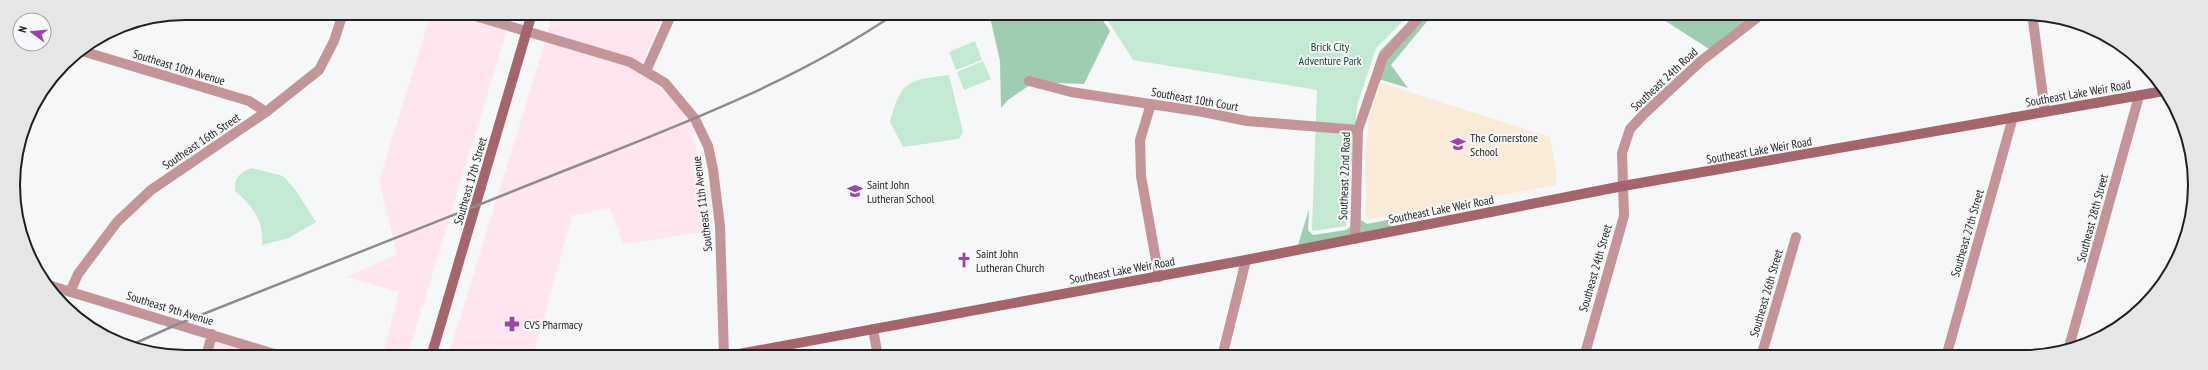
<svg xmlns="http://www.w3.org/2000/svg" width="2208" height="370" viewBox="0 0 2208 370" font-family="'PT Sans Narrow',sans-serif">
<style>
.commercial{fill:#fee5ef}
.education{fill:#faebd8}
.green{fill:#c4e9d2}
.forest{fill:#9fcdb1}
.lines{fill:none;stroke-linecap:round;stroke-linejoin:round}
.minor{stroke:#c39599;stroke-width:10}
.tertiary{stroke:#c39599;stroke-width:10}
.secondary{stroke:#a5656c;stroke-width:10}
.rail{stroke:#8c8d8e;stroke-width:2.5}
.labels{text-anchor:middle;dominant-baseline:central;stroke-width:4;stroke-linejoin:round;paint-order:stroke}
.park-label{font-size:12px;fill:#12492f;stroke:#f6f7f8}
.street-label{font-size:12px;fill:#1f2020;stroke:#f6f7f8}
.poi-label{font-size:12px;fill:#1f2020;stroke:#f6f7f8;text-anchor:start}
.rim{fill:none;stroke:#1f2020;stroke-width:2}
</style>
<rect width="100%" height="100%" fill="#f6f7f8"/>
<path class="commercial" d="M431 13H450L507 30 407 357H382L399 292 346 277 397 254 379 181Z
M553 13H675L658 26 642 64 547 33Z
M545 42 628 66 661 87 688 117 696 133 692 135 710 194V231L623 244 610 208 572 216 533 357H448Z
M215 340 268 357H211Z"/>
<path class="education" d="M1381 83 1550 137 1556 169V185L1366 220 1365 152 1369 118Z"/>
<path class="green" d="M1103 13H1411L1376 48 1357 106 1346 226 1312 231 1317 90 1133 60Z
M975 41 982 60 956 70 949 52Z
M983 61 991 79 964 90 957 72Z
M949 75 963 132 959 139 903 147 890 122C902 79 907 81 949 75Z
M251 168 283 176 294 188 316 222 289 238 262 245C264 221 253 206 235 191 234 178 239 173 251 168Z"/>
<path class="forest" d="M989 13H1098L1110 31 1084 84 1034 82 1008 100 1001 108 1000 61Z
M1417 13H1434L1391 65 1408 88 1382 80 1376 82 1364 117 1360 151 1361 220 1367 224 1392 219 1391 228 1298 245 1309 209 1308 230 1313 235 1346 230 1350 227 1361 107 1380 51Z
M1653 13H1755L1709 49Z"/>
<g class="lines">
<path class="minor" d="M2032 13 2045 112
M82 51 249 101 266 112
M646 71 672 13
M1029 81 1071 92 1203 112 1247 121 1358 130
M1151 104 1140 140 1141 176 1159 277
M1355 239 1358 130 1383 57 1423 13
M48 285 284 357
M70 292 78 274 117 222 151 190 266 112 319 70 334 41 343 13
M873 329 878 357
M2069 347 2139 96
M206 357 212 334
M1222 357 1246 260
M1761 357 1796 237
M1946 357 2013 117"/>
<path class="tertiary" d="M465 13 630 62 665 83 695 119 708 146 713 169 720 226 724 356
M1584 357 1624 216 1622 153 1630 129 1644 114 1701 61 1763 13"/>
<path class="secondary" d="M431 357 532 13
M723 357 1246 260 1623 186 2164 91"/>
<path class="rail" d="M131 345 178 324C308 272 437 222 566 170 680 125 795 82 896 13"/>
</g>
<defs>
<g id="school-bare" transform="scale(1.2)"><path d="M0-5L7-2L0 1L-7-2ZM-4 1L0 2.5L4 1V4Q0 6-4 4Z" fill="#9b42ad" stroke="#f6f7f8" stroke-width="2.5" paint-order="stroke"/></g>
<g id="church-bare" transform="scale(1.2)"><path d="M-1.2-6h2.4v3.5h3.3v2.4h-3.3V6h-2.4V-.1h-3.3v-2.4h3.3Z" fill="#9b42ad" stroke="#f6f7f8" stroke-width="2.5" paint-order="stroke"/></g>
<g id="pharmacy-bare" transform="scale(1.2)"><path d="M-2-6h4v4h4v4h-4v4h-4v-4h-4v-4h4Z" fill="#9b42ad" stroke="#f6f7f8" stroke-width="2.5" paint-order="stroke"/></g>
</defs>
<g fill-rule="evenodd">
<use href="#school-bare" x="1458" y="144"/>
<use href="#school-bare" x="855" y="191"/>
<use href="#church-bare" x="964" y="260"/>
<use href="#pharmacy-bare" x="512" y="324"/>
</g>
<g class="labels">
<g class="park-label">
<text x="1330" y="46">Brick City<tspan x="1330" dy="14">Adventure Park</tspan></text>
</g>
<g class="street-label">
<text transform="translate(179 67) rotate(17)">Southeast 10th Avenue</text>
<text transform="translate(1664 79) rotate(-43)">Southeast 24th Road</text>
<text transform="translate(2078 93) rotate(-10)">Southeast Lake Weir Road</text>
<text transform="translate(1195 99) rotate(10)">Southeast 10th Court</text>
<text transform="translate(201 141) rotate(-34)">Southeast 16th Street</text>
<text transform="translate(1759 150) rotate(-10)">Southeast Lake Weir Road</text>
<text transform="translate(1344 176) rotate(-88)">Southeast 22nd Road</text>
<text transform="translate(470 181) rotate(-74)">Southeast 17th Street</text>
<text transform="translate(702 204) rotate(-97)">Southeast 11th Avenue</text>
<text transform="translate(1441 209) rotate(-11)">Southeast Lake Weir Road</text>
<text transform="translate(2092 218) rotate(-75)">Southeast 28th Street</text>
<text transform="translate(1967 233) rotate(-74)">Southeast 27th Street</text>
<text transform="translate(1595 268) rotate(-74)">Southeast 24th Street</text>
<text transform="translate(1122 270) rotate(-10)">Southeast Lake Weir Road</text>
<text transform="translate(1766 293) rotate(-74)">Southeast 26th Street</text>
<text transform="translate(170 308) rotate(17)">Southeast 9th Avenue</text>
</g>
<g class="poi-label">
<text x="1470" y="137">The Cornerstone<tspan x="1470" dy="14">School</tspan></text>
<text x="867" y="184">Saint John<tspan x="867" dy="14">Lutheran School</tspan></text>
<text x="976" y="253">Saint John<tspan x="976" dy="14">Lutheran Church</tspan></text>
<text x="524" y="324">CVS Pharmacy</text>
</g>
</g>
<path d="M0 0H2208V370H0ZM185 20H2023A165 165 0 0 1 2188 185V185A165 165 0 0 1 2023 350H185A165 165 0 0 1 20 185V185A165 165 0 0 1 185 20Z" fill="#e5e6e7" fill-rule="evenodd"/>
<path class="rim" d="M185 20H2023A165 165 0 0 1 2188 185V185A165 165 0 0 1 2023 350H185A165 165 0 0 1 20 185V185A165 165 0 0 1 185 20Z"/>
<g transform="translate(32 32) rotate(286)"><circle r="19" fill="#f6f7f8" stroke="#a0a1a2"/>
<path d="M0-3L7 15L0 10L-7 15Z" fill="#9b42ad"/>
<text y="-6" font-size="11" font-weight="bold" text-anchor="middle" fill="#1f2020">N</text>
</g>
</svg>
